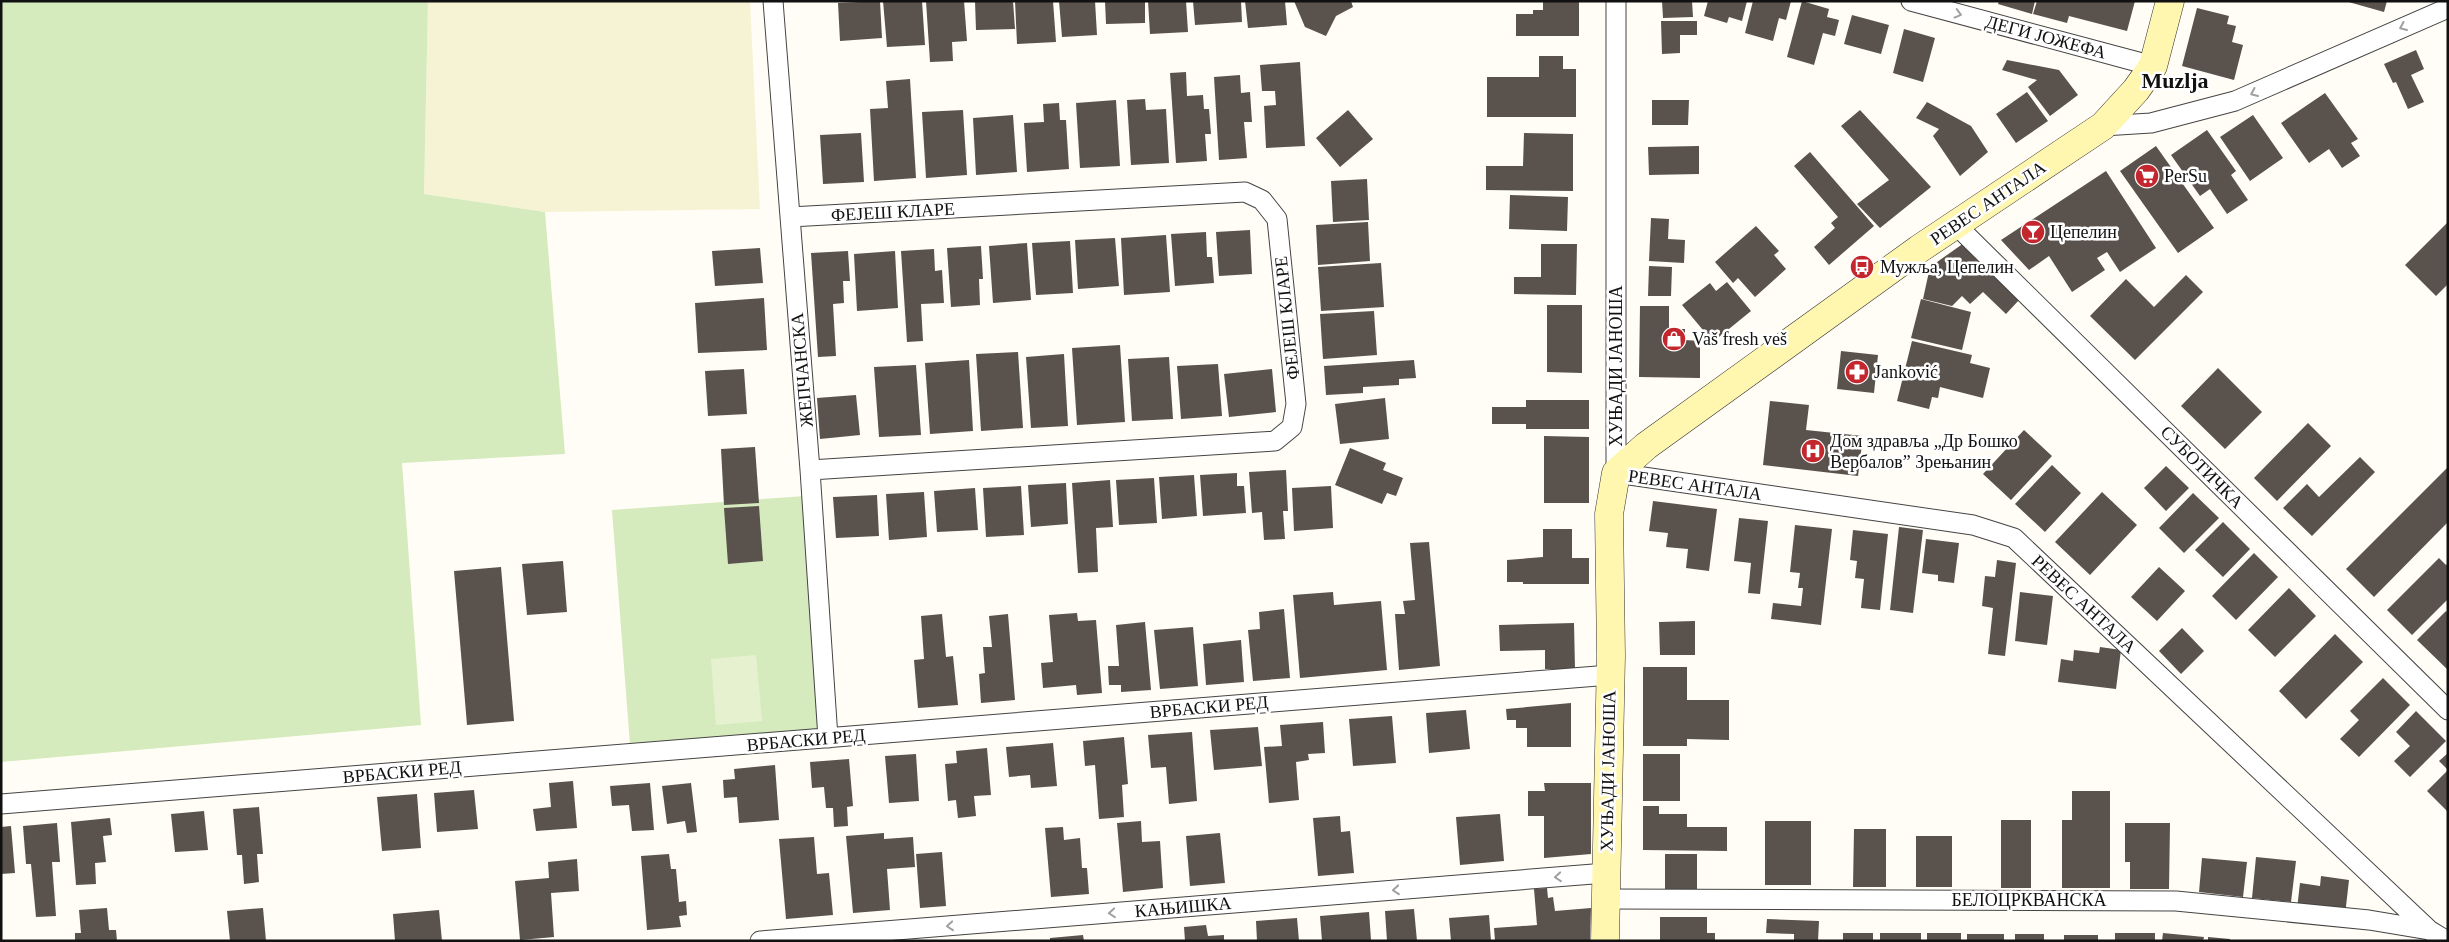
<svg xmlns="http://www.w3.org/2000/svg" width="2449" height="942" viewBox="0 0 2449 942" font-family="Georgia,serif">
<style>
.farmland{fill:#f6f3d4}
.green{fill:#d5ebbd}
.pitch{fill:#e6f2cf}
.building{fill:#5a524d}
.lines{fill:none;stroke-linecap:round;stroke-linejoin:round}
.street-casing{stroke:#444;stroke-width:21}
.secondary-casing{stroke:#333;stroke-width:29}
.street{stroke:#fff;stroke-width:19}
.secondary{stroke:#fff6b0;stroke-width:28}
.oneway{stroke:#a0a0a0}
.labels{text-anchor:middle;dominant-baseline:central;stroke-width:5;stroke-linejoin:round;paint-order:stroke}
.street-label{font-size:18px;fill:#111;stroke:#fff}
.poi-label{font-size:18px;fill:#111;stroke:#fff;text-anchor:start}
.district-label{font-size:22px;font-weight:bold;fill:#111;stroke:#fff}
</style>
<rect width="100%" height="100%" fill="#fffdf5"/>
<path class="farmland" d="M428 1H750L760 209 545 212 424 194Z"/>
<path class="green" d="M1 1H428L424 194 545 212 565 454 402 463 421 725 1 762Z
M805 496 823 730 630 745 612 510Z"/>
<path class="pitch" d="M756 655 762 721 716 725 711 659Z"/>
<path class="building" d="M880 1 882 38 840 41 838 3Z
M883 1H922L925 45 887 47Z
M926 1H964L967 41 952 42 953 61 930 62Z
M975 1H1013L1015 29 976 30Z
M1015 1H1053L1056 42 1017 44Z
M1059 1H1095L1097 35 1062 37Z
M1105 1H1145V23L1106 24Z
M1148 1H1186L1188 32 1150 34Z
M1193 1H1241L1242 22 1195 25Z
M1245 1H1285L1287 25 1248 28Z
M1294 1H1351L1353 7 1336 16 1326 36 1305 27Z
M1543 1H1579V36H1516V14H1533V10H1543Z
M1662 1H1692L1693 17 1663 18Z
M1708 1H1747L1742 21 1729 17 1727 23 1704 16Z
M1753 1H1791L1786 20 1779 18 1773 41 1745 33Z
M1802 1 1829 9 1827 17 1839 20 1835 36 1823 33 1814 65 1787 57Z
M1999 1H2035L2032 14 1998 4Z
M2037 1H2135L2127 31 2069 16 2067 23 2033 14Z
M2345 1H2387L2384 12Z
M2197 8 2229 16 2227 24 2236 26 2232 42 2243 45 2234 80 2182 66Z
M1852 15 1889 25 1881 54 1844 44Z
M1661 21H1697V35H1680V53L1662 54Z
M1904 29 1935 38 1923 82 1893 73Z
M2416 50 2424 69 2411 75 2424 102 2408 109 2396 82 2393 83 2384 64Z
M1539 56H1563V69H1576V117H1487V77H1539Z
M2007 60 2059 70 2078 95 2050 116 2028 87 2037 80 2002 70Z
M1300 62 1305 146 1266 148 1264 106 1276 105 1275 91H1262L1260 65Z
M1186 72 1187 96 1203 95 1204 109H1209L1211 134H1205L1207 161 1176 163 1170 73Z
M1240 75 1241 93 1250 92 1252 122H1244L1247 158 1219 160 1214 77Z
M910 79 916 178 874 181 870 109 888 108 886 81Z
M2027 92 2048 121 2016 143 1996 114Z
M2325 93 2358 139 2351 143 2360 156 2342 168 2329 149 2309 163 2281 123Z
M1145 99 1146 110 1166 109 1169 163 1131 165 1127 100Z
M1116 100 1120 166 1080 168 1076 103Z
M1652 100H1689L1688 125H1652Z
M1927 102 1971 126 1988 152 1960 176 1933 136 1939 129 1916 118Z
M1059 103 1060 120H1066L1069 169 1027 172 1024 123 1044 122 1043 104Z
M963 110 967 175 926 178 922 112Z
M1348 110 1373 139 1340 167 1316 138Z
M1860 110 1931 187 1880 228 1857 204 1889 180 1841 126Z
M1013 115 1017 172 976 175 973 118Z
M2253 115 2283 158 2250 181 2220 137Z
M2207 130 2236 171 2231 175 2248 200 2227 214 2210 189 2200 196 2171 155Z
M861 133 864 182 823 184 820 135Z
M1524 133 1573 134V191L1486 190V166H1523Z
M1699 146V174L1649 175 1648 147Z
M2156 146 2214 228 2178 253 2120 171Z
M1810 152 1874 226 1829 265 1814 247 1835 228 1831 223 1838 217 1794 166Z
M2106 171 2156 248 2120 272 2107 252 2097 258 2105 270 2072 292 2049 256 2029 270 2001 240Z
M1367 179 1369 220 1333 222 1331 181Z
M1510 195 1568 197 1567 231 1509 229Z
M1651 218 1669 219 1668 239 1685 240 1684 263 1649 261Z
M1368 222 1370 261 1318 265 1316 225Z
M2448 222V284L2436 296 2405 265Z
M1756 226 1779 251 1774 255 1786 269 1755 297 1738 278 1733 283 1715 262Z
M1250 230 1252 274 1219 276 1216 232Z
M1206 232 1207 257H1212L1214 283 1175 286 1171 234Z
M1166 235 1170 292 1124 295 1121 238Z
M1115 238 1119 286 1078 289 1075 240Z
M1070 241 1073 293 1036 295 1032 243Z
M1027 243 1031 300 993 303 989 246Z
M1964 243 2020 299 2006 314 1983 292 1970 304 1962 296 1952 306 1923 299 1930 267Z
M1541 244H1577L1576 295 1514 294V277H1541Z
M981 246 983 279H979L980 305 951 307 947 248Z
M760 248 763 283 715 286 712 251Z
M934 249 935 271 942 270 944 303 921 304 923 341 907 342 901 251Z
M848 251 850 281H843L844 303 833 304 836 356 818 357 811 253Z
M895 251 898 308 857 311 854 254Z
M1381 263 1384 307 1321 311 1318 267Z
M1649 266 1672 267 1671 296H1648Z
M2186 275 2203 292 2135 360 2090 316 2126 279 2154 307Z
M1727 282 1751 311 1713 342 1682 305 1710 283 1716 291Z
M764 298 767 350 698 353 695 303Z
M1921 299 1971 312 1962 350 1911 338Z
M1547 305H1582V373L1547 372Z
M1640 306H1669V329H1685V340L1700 341V378L1639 377Z
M1374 311 1377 355 1323 359 1320 314Z
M1912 341 1972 355 1970 363 1990 368 1983 398 1940 387 1938 398 1932 397 1929 409 1897 401Z
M1120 345 1125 422 1077 425 1072 348Z
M1841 351 1878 355 1874 393 1837 389Z
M1018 352 1023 428 981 431 976 354Z
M1064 354 1068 426 1031 428 1026 357Z
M1169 357 1173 419 1132 421 1128 359Z
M969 360 973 431 930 434 925 363Z
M1414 360 1416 378 1399 379V385L1363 387V393L1326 395 1324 366Z
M1218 364 1222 416 1181 419 1177 366Z
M916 365 921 435 879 437 874 367Z
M2218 368 2262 412 2225 449 2181 406Z
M744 369 747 414 708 416 705 371Z
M1272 369 1276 412 1229 417 1224 374Z
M856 395 860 435 820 439 817 398Z
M1385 398 1389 439 1340 444 1335 404Z
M1526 400H1589V429H1526V424H1492V407H1526Z
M1770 401 1809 405 1806 430 1863 436 1858 476 1763 465Z
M2308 423 2331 446 2277 501 2254 478Z
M2024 430 2052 456 2011 500 1983 474Z
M1544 436 1589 437V503H1544Z
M755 447 759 503 724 505 721 449Z
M1350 448 1386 463 1383 470 1403 478 1396 496 1387 493 1382 504 1335 485Z
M2360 457 2375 472 2312 536 2283 508 2307 484 2319 497Z
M2052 465 2081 493 2045 532 2015 504Z
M2166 466 2189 488 2166 511 2144 488Z
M2447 468 2448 522 2374 597 2346 569Z
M1286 470 1288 511H1283L1285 539 1264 540 1262 512 1252 513 1249 472Z
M1237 473V486H1244L1246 513 1203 516 1200 475Z
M1194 475 1197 516 1162 519 1159 477Z
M1154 478 1157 523 1119 525 1116 480Z
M1110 480 1113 527 1096 528 1098 572 1078 573 1072 483Z
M1066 483 1068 524 1031 527 1028 485Z
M1021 486 1024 535 986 537 983 488Z
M1331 486 1333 528 1294 531 1292 488Z
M975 488 978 530 937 532 934 491Z
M924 492 927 537 889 540 886 494Z
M2102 492 2137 525 2090 575 2055 542Z
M2193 493 2219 518 2184 553 2159 528Z
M877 495 879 536 836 538 833 497Z
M1653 501 1717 509 1709 571 1686 568 1688 549 1666 547 1668 533 1649 531Z
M759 506 763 561 728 564 724 508Z
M1739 518 1768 521 1760 594 1748 593 1751 563 1734 561Z
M2223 522 2250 549 2223 577 2195 550Z
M1795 525 1832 529 1821 625 1771 619 1773 603 1801 606 1803 588H1798L1800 573 1790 572Z
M1899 527 1923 530 1913 613 1890 610Z
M1543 529H1572V558H1589V584H1523V582H1507V560L1543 557Z
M1853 530 1888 534 1880 610 1861 608 1864 579 1855 578 1857 561 1850 560Z
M1926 539 1959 543 1954 583 1938 581V575L1922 573Z
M1429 542 1440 666 1399 670 1395 614H1405L1403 601 1415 600 1410 543Z
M2254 553 2278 577 2236 620 2212 596Z
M2439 558 2446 565 2448 563V599L2412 635 2387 610Z
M1997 560 2016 563 2005 656 1988 654 1993 608 1982 606 1985 576 1995 577Z
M563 561 567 612 527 615 522 564Z
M501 567 514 721 467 725 454 571Z
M2159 567 2185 591 2157 621 2131 597Z
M2289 588 2316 616 2275 657 2248 630Z
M1333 592 1334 605 1381 601 1387 670 1300 678 1293 595Z
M2020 592 2053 596 2047 645 2015 641Z
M1284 609 1290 678 1253 681 1248 630 1260 629 1259 612Z
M2446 611 2448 613V670L2417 640Z
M1077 613 1078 621 1096 620 1102 693 1077 695 1076 685 1043 688 1041 663 1053 662 1049 615Z
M942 614 946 657 953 656 958 705 918 708 914 660 924 659 921 616Z
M1008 614 1015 700 981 703 979 674 985 673 983 647H992L989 616Z
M1695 621V655H1660L1659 622Z
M1145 622 1151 690 1121 692V685H1109L1108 666H1119L1116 625Z
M1574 623 1575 669H1545V650L1500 651 1499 625Z
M1193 627 1198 686 1160 689 1154 630Z
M2182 628 2204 651 2181 674 2159 651Z
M2335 634 2363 662 2306 719 2279 691Z
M1241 640 1244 682 1206 685 1203 644Z
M2100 647 2121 650 2116 689 2058 682 2061 659 2073 661 2074 650 2099 653Z
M1643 667H1687V700H1729V740L1687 739V746H1643Z
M2383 678 2410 705 2359 757 2340 739 2359 720 2350 711Z
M1571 703V747H1527V728H1516V720H1507L1506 709Z
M1466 710 1470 749 1429 753 1426 713Z
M2416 711 2446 741 2410 777 2394 761 2410 746 2396 732Z
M1392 716 1396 763 1353 766 1349 719Z
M1323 722 1325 753 1308 754 1309 760 1296 762 1299 800 1269 803 1264 747 1282 746 1280 725Z
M1258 727 1262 766 1214 770 1210 730Z
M1192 732 1197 801 1169 804 1166 767 1151 768 1148 735Z
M1124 737 1128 784 1122 785 1124 817 1099 819 1095 765 1085 766 1083 741Z
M1053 743 1057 786 1031 788 1030 775 1009 777 1006 747Z
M987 748 991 795 974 796 976 816 958 818 956 800 948 801 945 764 957 763 956 751Z
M2448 753V812L2427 791 2448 770 2439 761Z
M916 754 919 801 889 803 885 756Z
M1643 754H1680V801H1643Z
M849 759 853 806 847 807 848 826 834 827 833 808H826L824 787 812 788 810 762Z
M775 765 779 820 739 823 737 797 724 798 723 780 735 779 734 769Z
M573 781 577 828 536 831 533 809 551 807 549 783Z
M650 783 654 830 632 831 629 805 612 806 610 786Z
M691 783 697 832 687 833 685 821 667 824 662 786Z
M1544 783H1591V854L1544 858V816H1528V791H1545Z
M474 790 478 829 437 832 434 793Z
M2072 791H2110V888H2062V820H2072Z
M417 794 421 848 382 851 377 797Z
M1643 806H1659V814H1687V827H1727V851L1643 850Z
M259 807 263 854H257L259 882 244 884 242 855H237L233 809Z
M204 811 208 850 175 852 171 814Z
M1500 814 1504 861 1460 865 1456 817Z
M1340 816 1341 832 1350 831 1354 873 1318 876 1313 818Z
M110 818 112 835 103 836 106 862 95 863 96 884 76 885 71 822Z
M2001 820H2031V888H2001Z
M1141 821 1142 842 1160 841 1163 888 1123 892 1117 823Z
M1765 821H1811V885H1765Z
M57 823 60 862H52L56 916 36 917 31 864H26L23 826Z
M2125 823H2170L2169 889H2130V862H2125Z
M11 826 15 873 1 874V827Z
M1063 827 1064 840 1080 838 1082 868H1087L1089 894 1051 897 1045 828Z
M1854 829H1886V887H1853Z
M884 833V839L913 837 915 867 887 869 890 910 853 913 846 836Z
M1220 833 1225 883 1190 886 1186 836Z
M1916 836H1952V887H1916Z
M814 837 817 874 829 873 833 915 786 919 779 839Z
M942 852 946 906 920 908 916 854Z
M669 854 671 869H676L679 902 686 901 687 915 679 916 681 927 647 930 641 856Z
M1665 854H1697V893L1665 894Z
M2256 857 2296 861 2291 902 2252 898Z
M2202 858 2247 862 2243 897 2199 892Z
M577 859 579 891 551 893 554 937 520 940 515 881 549 878 548 862Z
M2321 876 2349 880 2345 915 2297 909 2300 883 2320 886Z
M1547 888 1548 898 1553 897 1555 911 1591 908 1590 941H1495L1494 928 1537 925 1534 889Z
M107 908 109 930H116L117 941H75V933H81L79 910Z
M263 908 266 941H230L227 911Z
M1414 909 1417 941H1387L1385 911Z
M439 910 442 941H395L393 914Z
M1369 912 1371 940 1322 941 1320 916Z
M1489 915 1491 941H1451L1449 918Z
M1660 917H1707V933H1715V941H1660Z
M1297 918 1299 941H1257L1256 921Z
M1767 919 1819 921 1818 941H1794V934L1766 933Z
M1206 925 1208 936 1224 935V941H1185L1184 927Z
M1843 933H1873V941H1843Z
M1880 933H1921V941H1880Z
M1927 933H1961V941H1927Z
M2115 933H2155V941H2115Z
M2163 933 2204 937 2203 941H2162Z
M1967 934H2004V941H1967Z
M2015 934H2044V941H2015Z
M1083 935 1084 941H1050V938Z
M2064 935H2098V941H2064Z
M2208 937 2230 939V941H2208Z"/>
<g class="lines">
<g class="street-casing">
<path id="street" d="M773 1 810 470 828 738
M1616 1V473L1973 525 2014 538 2429 930
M1911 1 2153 66
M2103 126 2151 123 2235 101 2448 8
M790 217 1245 192 1262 200 1277 219 1296 404 1292 427 1275 441 810 470
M1956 225 2448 710
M1 804 1610 675
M1606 899 2176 901 2369 920 2429 930 2447 941
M760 941 1606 873"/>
</g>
<g class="secondary-casing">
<path id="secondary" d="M1605 941 1611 656 1609 514 1616 473 1646 446 1919 249 2103 126 2136 90 2153 66 2170 1"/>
</g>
<use href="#street" class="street"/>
<use href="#secondary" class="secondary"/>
</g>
<defs><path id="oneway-chevron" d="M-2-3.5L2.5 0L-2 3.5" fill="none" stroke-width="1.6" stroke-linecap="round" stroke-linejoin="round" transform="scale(1.25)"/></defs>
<g class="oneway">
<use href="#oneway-chevron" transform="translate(1958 14) rotate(15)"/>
<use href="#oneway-chevron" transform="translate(2403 27) rotate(156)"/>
<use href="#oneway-chevron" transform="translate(2254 93) rotate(156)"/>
<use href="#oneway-chevron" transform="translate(1558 877) rotate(175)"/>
<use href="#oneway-chevron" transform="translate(1396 890) rotate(175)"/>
<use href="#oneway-chevron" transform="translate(1112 913) rotate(175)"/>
<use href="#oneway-chevron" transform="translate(950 926) rotate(175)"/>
</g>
<defs>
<g id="supermarket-disc" transform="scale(1.25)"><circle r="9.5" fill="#c4262e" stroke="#fff"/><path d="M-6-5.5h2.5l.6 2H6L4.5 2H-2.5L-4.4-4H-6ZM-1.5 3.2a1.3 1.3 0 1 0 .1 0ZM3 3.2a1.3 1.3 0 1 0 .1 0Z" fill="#fff"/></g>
<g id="bar-disc" transform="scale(1.25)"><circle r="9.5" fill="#c4262e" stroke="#fff"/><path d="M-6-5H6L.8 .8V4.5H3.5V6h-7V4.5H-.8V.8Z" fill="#fff"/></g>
<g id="bus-disc" transform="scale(1.25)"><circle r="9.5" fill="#c4262e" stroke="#fff"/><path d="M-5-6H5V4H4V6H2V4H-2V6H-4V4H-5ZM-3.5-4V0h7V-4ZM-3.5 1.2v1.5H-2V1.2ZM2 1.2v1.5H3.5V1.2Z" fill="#fff"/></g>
<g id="shop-disc" transform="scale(1.25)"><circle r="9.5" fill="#c4262e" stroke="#fff"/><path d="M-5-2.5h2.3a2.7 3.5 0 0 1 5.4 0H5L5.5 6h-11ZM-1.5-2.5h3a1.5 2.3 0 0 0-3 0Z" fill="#fff"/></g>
<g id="pharmacy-disc" transform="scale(1.25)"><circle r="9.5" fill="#c4262e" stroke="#fff"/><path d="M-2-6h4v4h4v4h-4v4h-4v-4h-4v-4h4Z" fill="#fff"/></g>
<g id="hospital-disc" transform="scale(1.25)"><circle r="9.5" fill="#c4262e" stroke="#fff"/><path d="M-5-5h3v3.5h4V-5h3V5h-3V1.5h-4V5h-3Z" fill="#fff"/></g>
</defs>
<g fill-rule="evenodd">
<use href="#supermarket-disc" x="2147" y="176"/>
<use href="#bar-disc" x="2033" y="232"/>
<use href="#bus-disc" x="1862" y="267"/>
<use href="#shop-disc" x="1674" y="339"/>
<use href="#pharmacy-disc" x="1857" y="372"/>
<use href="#hospital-disc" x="1813" y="451"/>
</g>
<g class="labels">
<g class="street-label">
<text transform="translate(2046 37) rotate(15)">ДЕГИ ЈОЖЕФА</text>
<text transform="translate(1988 203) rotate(-34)">РЕВЕС АНТАЛА</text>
<text transform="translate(893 212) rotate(-3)">ФЕЈЕШ КЛАРЕ</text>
<text transform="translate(1287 318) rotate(-96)">ФЕЈЕШ КЛАРЕ</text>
<text transform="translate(1616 366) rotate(-90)">ХУЊАДИ ЈАНОША</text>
<text transform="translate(802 370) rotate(-95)">ЖЕПЧАНСКА</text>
<text transform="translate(2202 467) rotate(45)">СУБОТИЧКА</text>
<text transform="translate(1695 485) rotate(8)">РЕВЕС АНТАЛА</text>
<text transform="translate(2084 604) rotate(43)">РЕВЕС АНТАЛА</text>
<text transform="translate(1209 707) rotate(-5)">ВРБАСКИ РЕД</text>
<text transform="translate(806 740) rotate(-5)">ВРБАСКИ РЕД</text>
<text transform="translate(1608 771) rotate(-89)">ХУЊАДИ ЈАНОША</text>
<text transform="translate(402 772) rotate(-5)">ВРБАСКИ РЕД</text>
<text x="2029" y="900">БЕЛОЦРКВАНСКА</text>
<text transform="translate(1183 907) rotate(-5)">КАЊИШКА</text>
</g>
<g class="poi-label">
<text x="2164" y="176">PerSu</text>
<text x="2050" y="232">Цепелин</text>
<text x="1880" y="267">Мужља, Цепелин</text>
<text x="1692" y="339">Vaš fresh veš</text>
<text x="1874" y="372">Janković</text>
<text x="1830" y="441">Дом здравља „Др Бошко<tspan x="1830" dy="21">Вербалов” Зрењанин</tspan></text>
</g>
<g class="district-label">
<text x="2175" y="80">Muzlja</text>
</g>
</g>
<rect width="2449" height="942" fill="none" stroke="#111111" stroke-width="5"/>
</svg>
